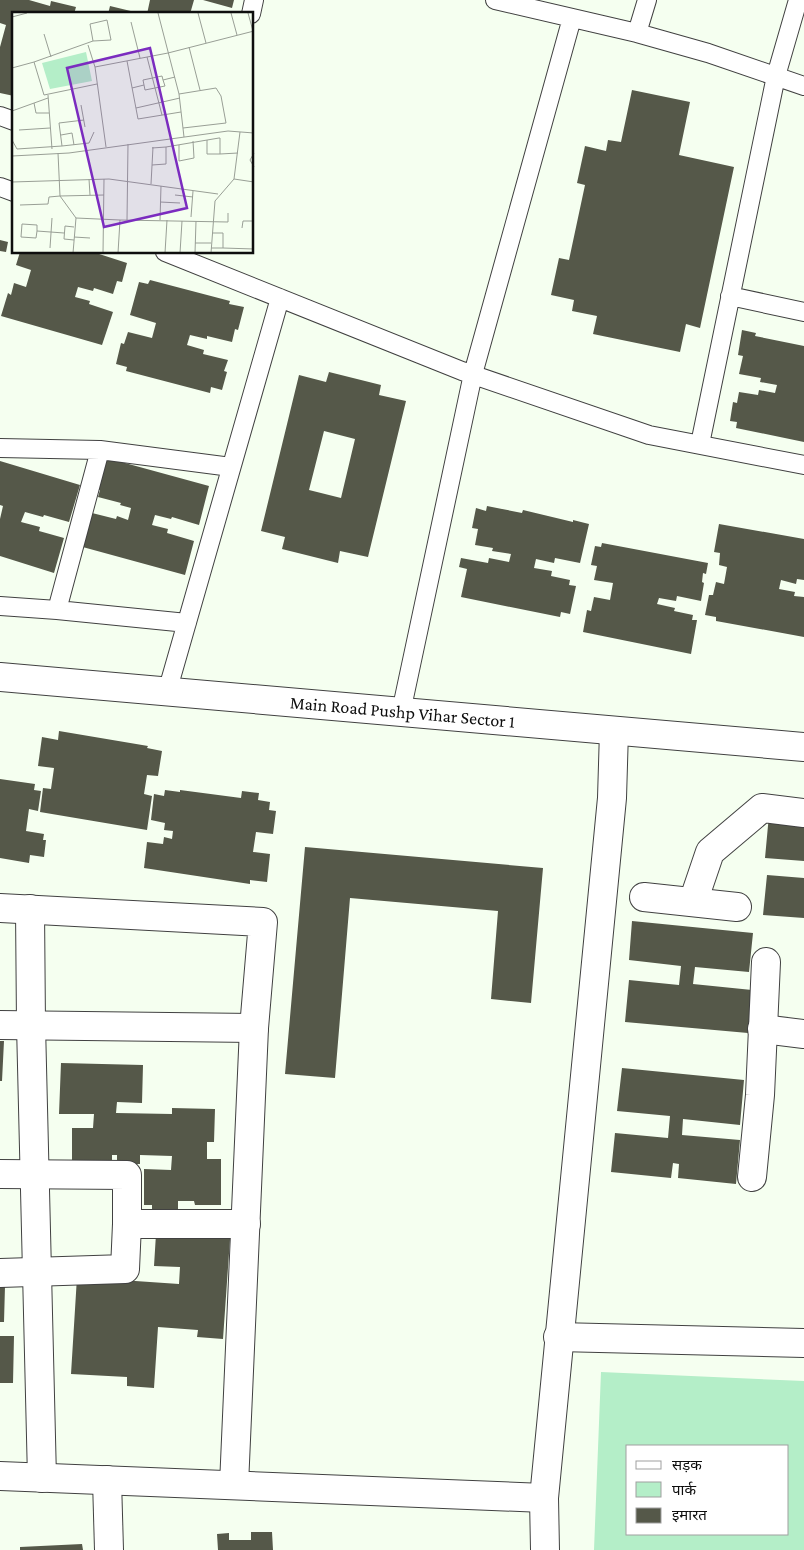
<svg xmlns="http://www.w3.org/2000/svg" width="804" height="1550" viewBox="0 0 804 1550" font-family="'Crimson Pro','Noto Sans Devanagari',serif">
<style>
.green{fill:#b4eec8;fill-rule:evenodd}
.building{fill:#555849;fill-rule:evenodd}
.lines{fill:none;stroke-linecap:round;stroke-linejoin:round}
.service-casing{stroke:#414141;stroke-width:20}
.minor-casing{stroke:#414141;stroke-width:30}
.service{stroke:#fff;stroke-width:18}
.minor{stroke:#fff;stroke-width:28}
.labels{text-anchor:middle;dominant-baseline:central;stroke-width:5;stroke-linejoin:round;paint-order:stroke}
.street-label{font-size:18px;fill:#0e0e0e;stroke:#fff}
.inset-road{fill:none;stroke:#999f96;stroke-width:1}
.view{fill:#7b2cbf;fill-opacity:0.15;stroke:#7b2cbf;stroke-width:2.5}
.inset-edge{fill:none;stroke:#0e0e0e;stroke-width:2.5}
</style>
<rect width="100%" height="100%" fill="#f5fff0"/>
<path class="green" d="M601 1372 804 1381V1550H594ZM628 1446H788V1534H628Z"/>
<path class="building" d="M0 0H29L50 6 51 1 76 7 74 14H14V96L0 93V47L6 25 0 23Z
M150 0H194L190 14H147Z
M203 0H234L232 8Z
M110 6 139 13V14H108Z
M632 90 690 102 679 155 734 167 700 328 686 324 680 352 593 334 597 316 572 311 574 300 551 295 559 258 569 260 585 185 577 183 585 146 606 151 608 140 621 142Z
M0 240 8 242 6 252 0 251Z
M20 252H93L127 263 122 282 117 281 113 294 94 288 93 291 78 287 75 297 90 301 89 304 113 312 102 345 1 316 8 293 11 295 14 283 26 287 31 270 16 265Z
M150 280 230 301 229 304 244 307 238 330 235 329 232 342 207 336V339L190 335 187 345 204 350 203 354 228 360 224 371 227 372 222 390 211 387 210 393 126 371 127 367 116 364 121 343 124 344 128 332 152 338 156 323 130 315 139 282 148 284Z
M742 330 756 333 755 336 804 346V442L736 428 737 422 730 421 733 402 737 403 739 392 758 395 759 390 775 393 777 385 760 382 761 378 739 374 743 356 738 355Z
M329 372 381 385 379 395 406 401 368 557 340 551 338 563 282 549 285 537 261 531 299 375 326 382ZM324 431 355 439 341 498 309 490Z
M103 457 209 486 199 525 172 517 171 519 155 515 152 525 168 529 167 533 194 541 185 575 79 546 88 512 116 519 117 516 128 520 131 508 120 505 121 503 98 497 100 490 95 489Z
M0 461 80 485 69 522 44 515 43 517 25 512 21 522 40 527 39 531 64 538 54 573 0 556V519L3 506 0 505Z
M487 506 522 513 523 510 573 522V520L589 524 580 563 555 558 554 563 536 559 534 568 552 571 551 576 570 580 569 585 576 586 570 614 561 612 560 617 461 597 467 569 459 567 461 558 488 563 489 558 509 562 511 554 492 551 493 548 475 545 478 529 472 528 476 508 486 511Z
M719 524 804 539V580L797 579 796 584 781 580 779 589 795 592 794 596 804 597V637L716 621V617L705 615 709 595H713L716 582 724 584 727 567 719 565 720 553 714 552Z
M602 543 708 563 706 574 703 573 702 582 704 583 701 601 677 596 676 601 659 598 657 604 675 608 674 611 693 615 692 620H697L691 654 583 632 587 610 591 611 594 597 610 600 613 583 594 580 597 566 591 565 595 546 601 547Z
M59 731 148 746 147 748 162 751 158 776 147 775 144 794 152 796 147 830 40 812 43 788 51 789 54 768 38 766 42 737 58 740Z
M0 779 35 784 34 790 41 791 38 811 29 809 26 831 44 834 43 840H46L44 857 30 855 29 863 0 858Z
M165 790 180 792V790L241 798 242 791 259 793 258 800 270 802 269 810 276 811 273 834 256 832 253 852 270 854 267 882 250 880V884L144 868 147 842 163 844 164 837 172 839 173 831 164 830 165 823 151 820 154 794 164 796Z
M769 815 804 818V861L765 858Z
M305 847 543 868 531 1003 491 999 498 911 350 898 335 1078 285 1074Z
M767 875 804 878V918L763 915Z
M632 921 753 933 749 972 695 967 693 984 752 990 748 1033 625 1022 629 980 679 985 681 966 629 960Z
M0 1041H4L2 1081H0Z
M61 1063 143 1065 142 1103 117 1102 116 1113 172 1114V1108L215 1109 214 1142H207V1159H221V1205H195L194 1201H178V1215L152 1216V1205H144V1169L171 1170 172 1156 140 1155V1164H117V1155H112V1162L72 1172V1128H93L94 1114H59Z
M622 1068 744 1080 740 1125 683 1119 682 1135 740 1140 736 1184 678 1178 679 1164 673 1163 671 1178 611 1172 615 1133 668 1138 670 1116 617 1111Z
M156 1234 230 1239 223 1339 197 1337 198 1330 158 1327 154 1388 127 1386V1377L71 1374 77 1277 179 1284 180 1267 154 1266Z
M0 1286H5L4 1322H0Z
M0 1336H14L13 1383H0Z
M251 1532H272L273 1550H218L217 1534 229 1533V1540H251Z
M82 1544 83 1550H20V1547Z"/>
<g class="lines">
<g class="service-casing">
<path id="service" d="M495 0 637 33 647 0
M251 14 254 0
M637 33 708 53 804 86
M0 116 14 121
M0 187 14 192
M165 252 462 371 649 435 804 465
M730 296 804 312
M700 444 776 76 798 0
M0 448 100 450
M0 606 57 610
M187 623 57 610 100 450 231 467
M167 692 280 298
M401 712 473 374 572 18"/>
</g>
<g class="minor-casing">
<g id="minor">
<path id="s1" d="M0 677 804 747"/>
<path d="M644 897 737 907"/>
<path d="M693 902 710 852 762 808 804 813"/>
<path d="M0 908 263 922 254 1028 234 1485"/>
<path d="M30 909 31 1025 42 1478"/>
<path d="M0 1025 254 1028"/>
<path d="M762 1029 804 1034"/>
<path d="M0 1174 127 1175V1224"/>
<path d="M752 1177 760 1095 766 962"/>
<path d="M0 1273 125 1269 127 1224H246"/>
<path d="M558 1337 804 1343"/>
<path d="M0 1476 544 1498"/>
<path d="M107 1480 109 1550"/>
<path d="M545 1550 544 1498 612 798 614 731"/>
</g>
</g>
<use href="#service" class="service"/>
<use href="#minor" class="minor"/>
</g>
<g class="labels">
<g class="street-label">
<text stroke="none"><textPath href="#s1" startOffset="404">Main Road Pushp Vihar Sector 1</textPath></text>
</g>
</g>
<g transform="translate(12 12)">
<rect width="241" height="241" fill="#f5fff0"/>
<path d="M74 40 80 69 38 77 30 51Z" fill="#b4eec8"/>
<path class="inset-road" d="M146 1 167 82 172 125M186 1 194 31M219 1 225 23M236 1 241 19M0 5 15 1M119 10 128 46M32 22 39 45M81 29 78 12 95 8 99 28 81 29 22 50 32 83 85 72M76 33 83 55 94 135M177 35 188 78M135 45 150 103M115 49 126 107 169 100M83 55 156 41 242 19M0 56 22 50M132 73 133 78 153 74 151 68M120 76 132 73 131 68 150 64 151 68 163 65M167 82 204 76 209 84 214 111 171 116M36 83 40 137M22 91 24 101H37M69 93 73 115M124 96 168 86M0 99 36 86M7 118 38 116M49 123 60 121 62 133M0 128 5 137 50 134 47 111 72 108M167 133V149L182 146 181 129M50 134 77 131 82 120M154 135 207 126H208V142H195V128M242 141 238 148 242 155M208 142 226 141M0 144 57 141 216 119 242 121M140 153 154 152V135L140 136M77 167 78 183M222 167 242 170M0 170 97 167 206 182M139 172 141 135M163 183 181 185M48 184 92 183M48 184 64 206M148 190 168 191M8 193 36 192 37 185 48 184 46 141M179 205 181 179M115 208 116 132M148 208 149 174M230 216 231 209H242M25 219 24 226 9 225 10 212 25 213V219L52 221M62 225 78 226M62 228 52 227 53 214 62 215M183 231H199M38 236 40 206M199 236H211V221H200M211 236 242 237M61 241 64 206 108 208M91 241 92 167M106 241 108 208 216 210V201M153 241 155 208M168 241 170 209M183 241 184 209M199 241 203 189 222 167 228 120"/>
<path class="view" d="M138 36 175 196 92 215 55 56Z"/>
<rect width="241" height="241" class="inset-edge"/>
</g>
<rect x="626" y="1445" width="162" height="90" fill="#ffffff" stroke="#9f9f9f"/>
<rect x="636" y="1461" width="25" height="8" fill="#ffffff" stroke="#9f9f9f"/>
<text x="672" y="1470" font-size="15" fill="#0e0e0e">सड़क</text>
<rect x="636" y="1482" width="25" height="15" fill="#b4eec8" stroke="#9f9f9f"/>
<text x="672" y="1495" font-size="15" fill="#0e0e0e">पार्क</text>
<rect x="636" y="1508" width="25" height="15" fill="#555849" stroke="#9f9f9f"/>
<text x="672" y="1520" font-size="15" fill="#0e0e0e">इमारत</text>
</svg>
